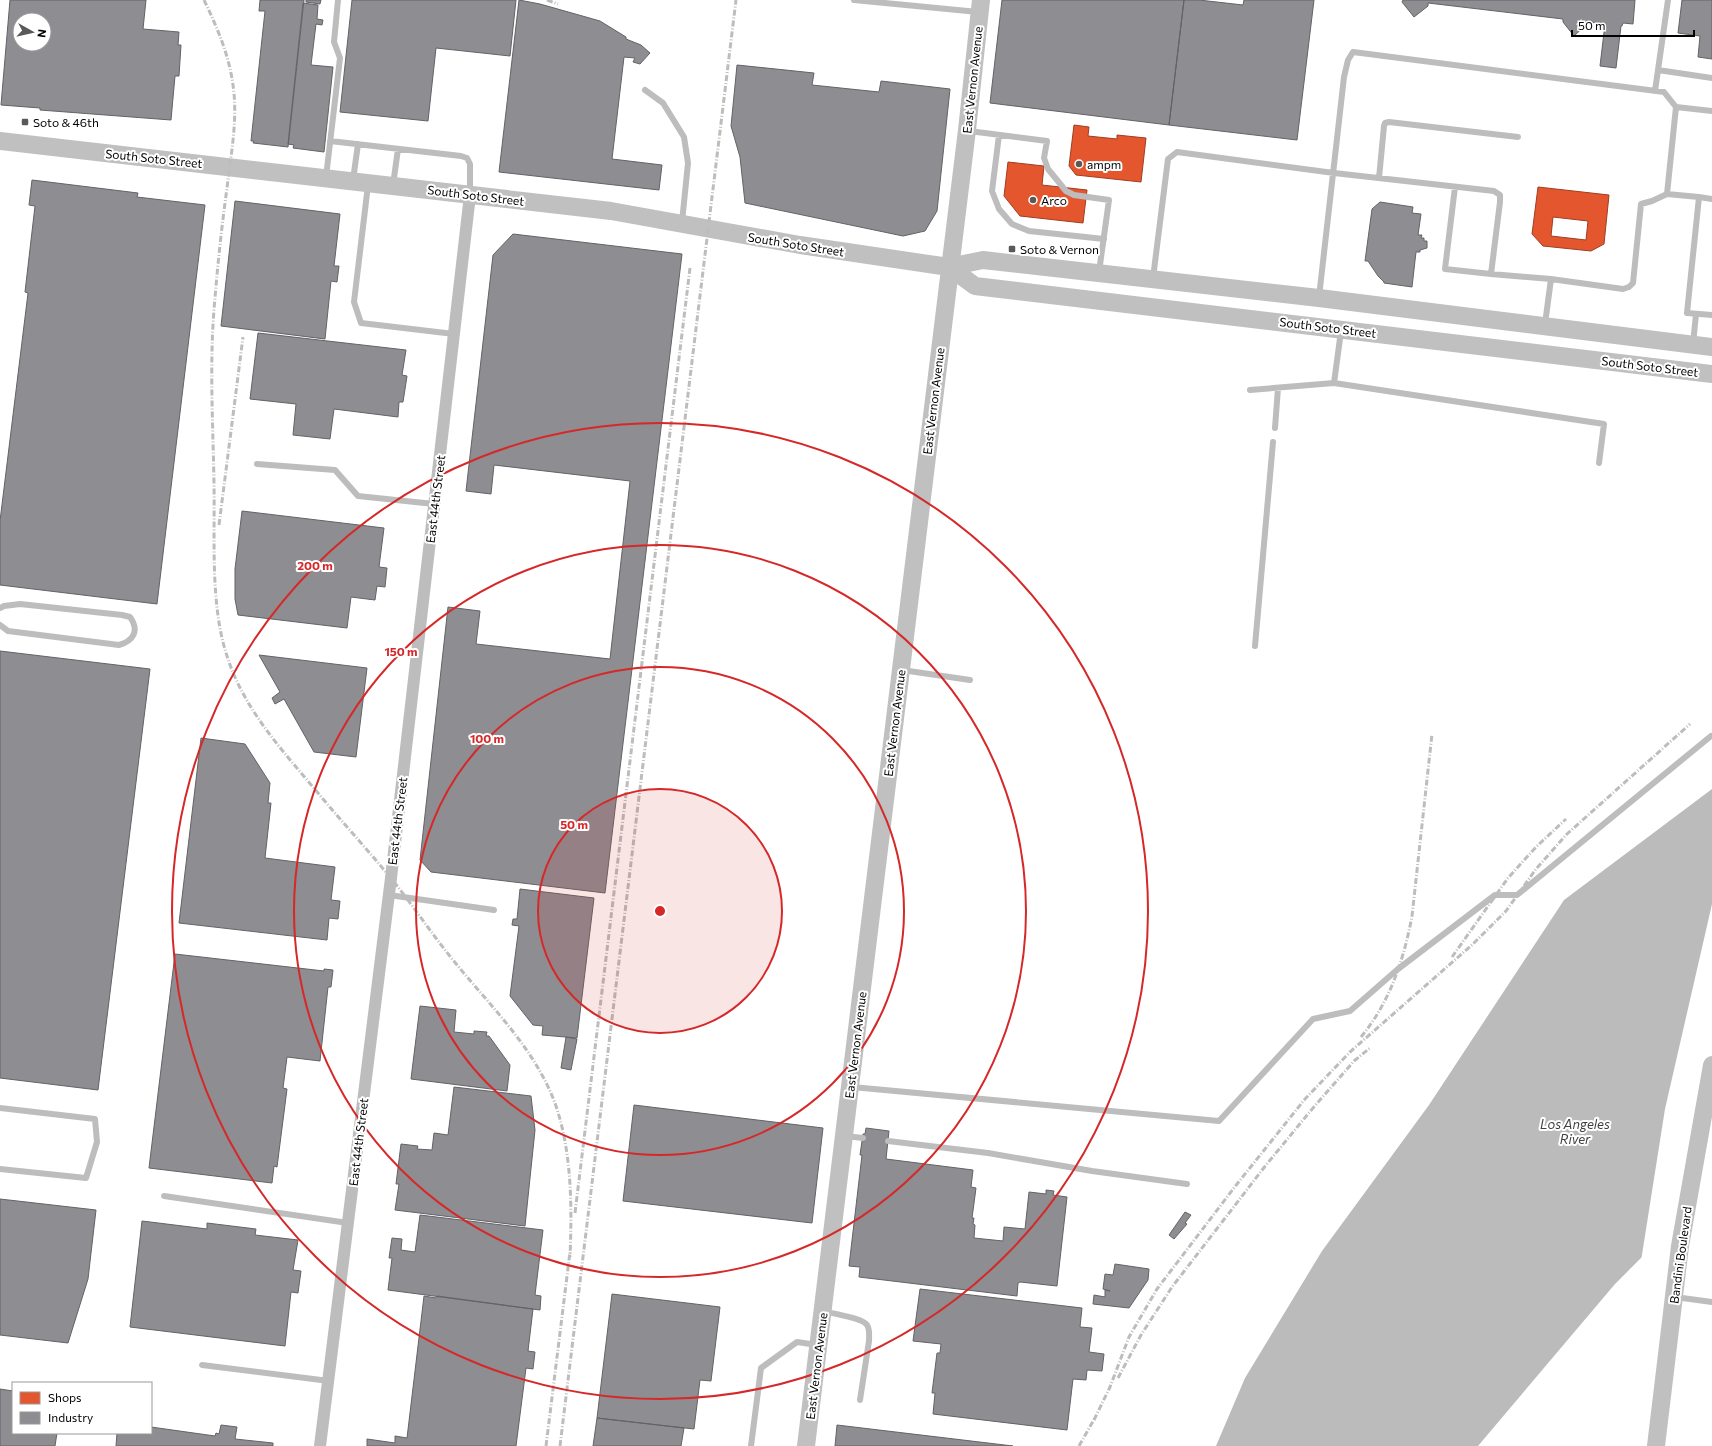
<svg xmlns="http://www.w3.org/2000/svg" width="1712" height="1446" viewBox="0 0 1712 1446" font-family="Commissioner,sans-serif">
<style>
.water{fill:#bbb}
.pier{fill:#fff}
.shops{fill:#e4572e;stroke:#a03d20;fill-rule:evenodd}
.industry{fill:#8d8d92;stroke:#636366;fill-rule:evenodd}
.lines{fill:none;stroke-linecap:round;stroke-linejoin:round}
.lane{stroke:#bdbdbd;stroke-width:6}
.street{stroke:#bdbdbd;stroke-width:12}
.secondary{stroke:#c0c0c0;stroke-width:18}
.rail{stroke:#bdbdbd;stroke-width:3;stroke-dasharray:6 2 1 2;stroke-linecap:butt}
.ring{fill:none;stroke:#d62828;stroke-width:2}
.poi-dot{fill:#595959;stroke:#fff;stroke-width:1.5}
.labels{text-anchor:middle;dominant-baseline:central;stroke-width:4;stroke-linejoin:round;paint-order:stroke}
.street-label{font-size:12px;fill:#000;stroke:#fff}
.poi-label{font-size:12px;fill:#000;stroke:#fff;text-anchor:start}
.water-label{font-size:13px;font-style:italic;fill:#3f3f3f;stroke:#fff}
.centre{fill:#d62828;stroke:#fff;stroke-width:2}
.ring-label{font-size:12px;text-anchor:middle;font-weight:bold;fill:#d62828;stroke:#fff;stroke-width:4;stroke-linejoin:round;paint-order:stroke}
</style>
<rect width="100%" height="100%" fill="#fff"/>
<path class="water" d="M1712 789V1187L1615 1284 1478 1446H1216L1245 1378 1322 1251 1429 1105 1564 900Z"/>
<path class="pier" d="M1712 904V1190L1641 1261 1665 1109Z"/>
<path class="shops" d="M1074 125 1089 127 1088 136 1117 139V135L1146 138 1141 182 1076 175 1069 166Z
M1008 162 1044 166 1042 185 1087 190 1083 223 1020 216 1004 196Z
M1538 187 1609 195 1604 244 1591 251 1543 246 1532 234ZM1553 217 1588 221 1586 240 1551 236Z"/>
<path class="industry" d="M10 0H146L143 29 179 32 178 45H181L179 76H175L171 120 40 110V108L1 105ZM20 20H44V44H20Z
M260 0H304L288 147 253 143 254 141H251L265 11H259Z
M306 0H321L320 4 306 2Z
M352 0H516L510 56 436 48 428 121 340 112Z
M519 0 540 4 600 21 626 37V39L641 45 650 53 640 64 633 62 635 58 624 57 612 159 662 165 659 190 499 172Z
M1002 0H1184L1169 125 990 103Z
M1184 0H1199L1243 5 1244 0H1314L1297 140 1169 125Z
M1403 0H1635L1633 24 1623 23 1622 26H1621L1616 68 1600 66 1605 24 1589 22 1574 36 1563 22V19L1428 3V6L1414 17 1402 2Z
M1682 0H1712V59L1698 57 1700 36 1678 33Z
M303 3 318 5 317 19 323 20 322 25 316 24 311 65 333 67 324 152 293 148 294 145 288 144Z
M737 65 814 73 812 85 879 92 881 81 950 89 937 211 925 231 903 236 745 203 740 157 731 126Z
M32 180 138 193 137 197 205 205 157 604 0 585V521L28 293 25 292 35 206 29 205Z
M235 201 340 214 334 266H339L337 282 331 281 325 339 221 326Z
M1380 202 1413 207 1412 213 1421 214 1418 235H1422L1421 238H1424V241H1427V248L1420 250V252H1416L1412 287 1384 283V282L1378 276 1368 261H1365L1372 209Z
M513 234 682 254 605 893 431 872 420 860 448 607 480 611 476 644 610 659 630 481 494 465 491 494 466 491 493 255Z
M258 333 406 350 402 375 407 376 403 402H399L398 417 334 409 330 439 293 435 296 404 250 399Z
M242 511 384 528 379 567 387 568 385 587 377 586 375 600 351 597 347 628 238 615 235 599V569Z
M0 651 150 669 98 1090 0 1078Z
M259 655 367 668 356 757 314 752 284 699 275 704 272 698 280 692Z
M201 738 245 744 270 783 268 803H271L265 858 335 867 331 900 340 901 338 919 329 918 327 940 179 923Z
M520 889 594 898 577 1038 542 1035 543 1026 533 1025 510 996 519 926 512 925 513 919H517Z
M175 954 324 971V969L333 970 331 987H328L320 1061 287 1057 283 1088 287 1089 277 1167 274 1166 272 1183 149 1168Z
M420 1006 456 1010 454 1032 474 1034V1031L487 1032 486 1036H489L510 1065 507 1091 411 1079Z
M566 1037 577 1039 571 1070 561 1068Z
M454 1087 531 1096 535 1130 525 1226 395 1210 399 1184H396L401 1144 418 1146 417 1149 432 1150 434 1133 448 1135Z
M634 1105 823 1128 812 1223 623 1201Z
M866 1128 889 1131 886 1159 973 1170 971 1187 976 1188 972 1218H974L973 1224 975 1225 974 1238 1003 1241 1004 1227 1025 1229 1029 1192 1046 1194V1190L1054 1191 1053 1195 1067 1197 1057 1286 1020 1282 1018 1283 1017 1296 859 1277 860 1267 849 1266 862 1155H860L863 1134H865Z
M0 1199 96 1210 88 1279 68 1343 0 1335Z
M1185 1212 1191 1215 1185 1223 1187 1224 1174 1239 1169 1235Z
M420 1215 543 1230 535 1295 541 1296 540 1310 388 1290 392 1258H389L392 1238 402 1239 401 1250 415 1252Z
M142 1221 207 1229V1223L256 1229 255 1235 298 1240 293 1270 301 1271 298 1293 291 1292 285 1346 130 1327Z
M1115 1264 1149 1269 1148 1280 1129 1308 1093 1304 1094 1295 1105 1297V1290L1110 1291 1103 1289 1105 1274 1113 1275Z
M920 1289 1082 1308 1080 1327 1092 1328 1089 1352 1104 1354 1102 1371 1087 1370 1086 1380 1073 1379 1067 1430 933 1414 935 1393H932L937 1353H940L941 1344 913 1341Z
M612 1294 720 1307 711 1381 700 1380 694 1429 597 1418Z
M424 1296 436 1298 437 1296 533 1309 528 1351 535 1352 533 1369 526 1368 516 1446H367V1439L395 1443V1436L407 1438Z
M0 1389 13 1391V1433H57L55 1446H0Z
M597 1418 684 1428 681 1446H593Z
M221 1425 237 1427 235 1439 273 1443V1446H116L117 1433H151V1427L215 1436 216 1433 219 1434Z
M837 1425 1013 1446H835Z"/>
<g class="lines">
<path class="lane" d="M854 0 978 12
M1658 70 1668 0
M645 90 663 103 684 137 688 163 682 222
M1655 91 1658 70 1712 78
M1676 107 1712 111
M969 131 1047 141 1044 158 1048 169 1066 191 1074 195 1109 200 1099 272
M999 135 992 191 999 209 1012 224 1029 231 1104 239
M330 141 461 156 467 158 470 164V193
M326 177 340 58 334 42 338 0
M1379 178 1384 126 1385 123 1389 122 1518 137
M353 180 358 144
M368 185 354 302 361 323 454 334
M393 185 398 149
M1455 187 1445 269 1491 274
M1667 194 1699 197
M1712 199 1699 197 1687 313 1712 315
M1153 278 1168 159 1177 152 1334 173 1494 191 1500 195V202L1491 274 1551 279
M1319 297 1344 77 1348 60 1353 52 1664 92 1676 107 1667 194 1652 201 1641 204 1633 283 1629 287 1623 289 1551 279 1545 324
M1693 344 1696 314
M1334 383 1341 331
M1250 390 1334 383 1604 424 1599 463
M1275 428 1278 388
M257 464 335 470 358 496 434 504
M0 608 4 606 20 604 122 615 130 617C140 631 133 641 119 645L8 631 0 625
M1255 646 1273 442
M902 670 970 680
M389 895 494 910
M852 1087 1219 1121 1313 1019 1350 1011 1398 969 1495 895H1517L1711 736
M0 1108 95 1119 97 1142 86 1178 0 1169
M845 1136 863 1138
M888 1141 988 1153 1092 1171 1187 1184
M164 1196 348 1223
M1675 1297 1712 1302
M824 1311C833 1314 863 1318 867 1325 870 1329 869 1336 869 1341L860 1400
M202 1365 329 1381
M751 1446 761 1368 797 1342 817 1345"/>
<path class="street" d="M320 1446 391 878 470 195"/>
<path class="secondary" d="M0 141 611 211 800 245 949 267 983 260 1319 298 1712 347
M949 267 975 286 1712 374
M806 1446 967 130 981 0
M1656 1446 1680 1246 1712 1065"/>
<path class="rail" d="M204 0C217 27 229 55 233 85 238 119 231 154 227 188 222 224 218 261 215 298 209 360 213 422 214 484 215 538 210 605 227 656 244 710 283 751 318 793 342 822 367 849 390 877 412 904 431 933 453 960 490 1006 536 1049 556 1106 572 1154 572 1207 570 1257
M547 0 558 4
M219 525 243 337
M1452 957 1508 878 1536 847 1566 819
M1361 1037C1390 1002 1404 959 1412 916L1432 734
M575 1213 690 268
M1118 1378 1141 1335 1172 1287 1266 1165 1313 1108 1354 1061 1370 1048
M1094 1420 1110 1387 1129 1337 1157 1289 1237 1184 1305 1099 1350 1052 1473 944 1506 911 1536 869 1567 834 1690 724
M546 1446 570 1252
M560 1446 736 0
M1079 1446 1096 1416"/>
</g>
<circle cx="660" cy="911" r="122" fill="#d62828" fill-opacity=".12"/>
<g class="ring">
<circle cx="660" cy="911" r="122"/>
<circle cx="660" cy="911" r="244"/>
<circle cx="660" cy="911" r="366"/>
<circle cx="660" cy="911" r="488"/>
</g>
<g class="poi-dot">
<rect x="21" y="118" width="8" height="8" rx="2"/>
<circle cx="1079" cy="164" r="4"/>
<circle cx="1033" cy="200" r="4"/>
<rect x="1008" y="245" width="8" height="8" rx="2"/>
</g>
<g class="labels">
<g class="street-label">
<text transform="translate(972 80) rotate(-84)">East Vernon Avenue</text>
<text transform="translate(154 158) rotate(6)">South Soto Street</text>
<text transform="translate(476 195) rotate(7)">South Soto Street</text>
<text transform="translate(796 244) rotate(9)">South Soto Street</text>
<text transform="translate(1328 327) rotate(7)">South Soto Street</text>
<text transform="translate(1650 366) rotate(7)">South Soto Street</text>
<text transform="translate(933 401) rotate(-83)">East Vernon Avenue</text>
<text transform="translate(435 499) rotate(-83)">East 44th Street</text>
<text transform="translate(894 723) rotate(-83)">East Vernon Avenue</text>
<text transform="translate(397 821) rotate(-83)">East 44th Street</text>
<text transform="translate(855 1045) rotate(-83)">East Vernon Avenue</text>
<text transform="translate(358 1142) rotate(-83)">East 44th Street</text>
<text transform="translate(1680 1255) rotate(-82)">Bandini Boulevard</text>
<text transform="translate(816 1366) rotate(-83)">East Vernon Avenue</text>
</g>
<g class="poi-label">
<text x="33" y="122">Soto &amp; 46th</text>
<text x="1087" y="164">ampm</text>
<text x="1041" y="200">Arco</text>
<text x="1020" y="249">Soto &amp; Vernon</text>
</g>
<g class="water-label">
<text x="1575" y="1124">Los Angeles<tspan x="1575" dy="15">River</tspan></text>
</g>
</g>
<circle cx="660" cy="911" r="6" class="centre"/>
<g class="ring-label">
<text x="315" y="570">200 m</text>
<text x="401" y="656">150 m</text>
<text x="487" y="743">100 m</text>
<text x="574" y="829">50 m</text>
</g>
<rect x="12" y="1382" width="140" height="52" fill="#ffffff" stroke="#999999"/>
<rect x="20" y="1392" width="20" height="12" fill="#e4572e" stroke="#999999"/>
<text x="48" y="1402" font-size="12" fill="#000000">Shops</text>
<rect x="20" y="1412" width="20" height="12" fill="#8d8d92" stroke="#999999"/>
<text x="48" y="1422" font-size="12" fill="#000000">Industry</text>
<g transform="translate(32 32) rotate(98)"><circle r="19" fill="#ffffff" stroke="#999999"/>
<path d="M0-3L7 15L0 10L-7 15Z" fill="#595959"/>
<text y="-6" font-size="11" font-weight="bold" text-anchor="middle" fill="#000000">N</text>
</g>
<path d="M1572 30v6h122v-6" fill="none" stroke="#000000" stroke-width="2"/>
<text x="1578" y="30" font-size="12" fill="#000000" stroke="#ffffff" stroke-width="3" paint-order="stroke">50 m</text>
</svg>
